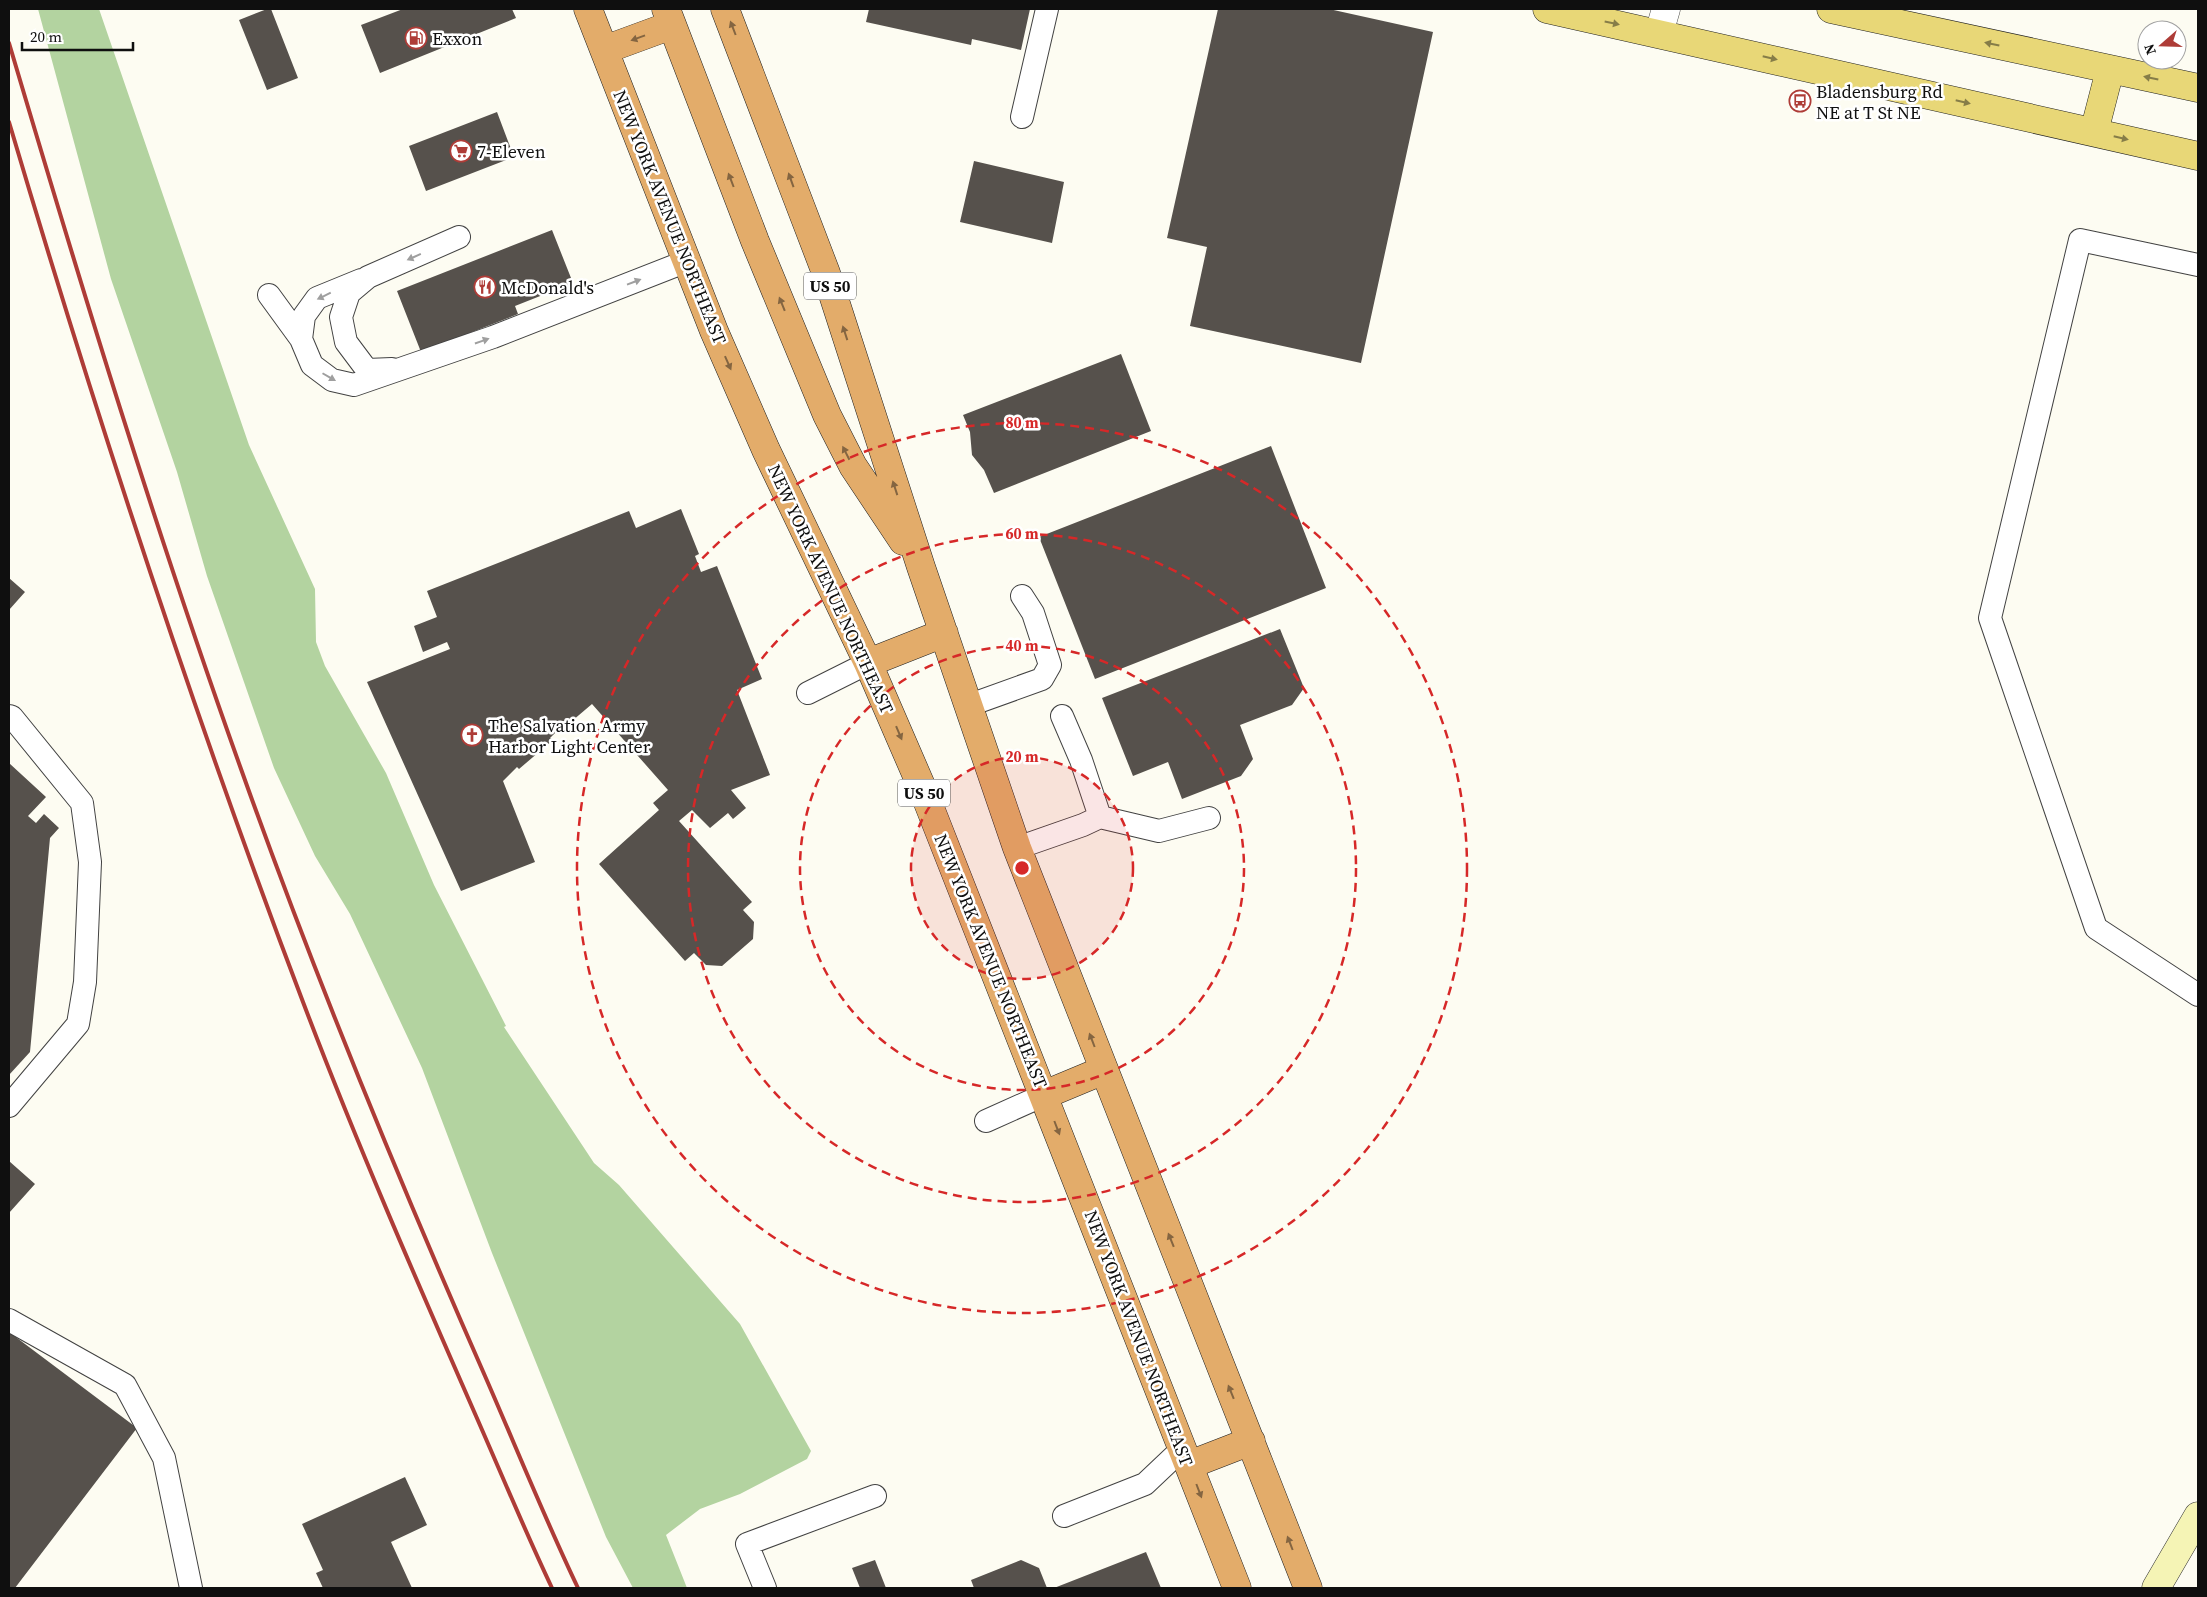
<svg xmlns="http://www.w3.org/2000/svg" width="2207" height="1597" viewBox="0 0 2207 1597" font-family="'Source Serif 4',serif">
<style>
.forest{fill:#b3d3a0}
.building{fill:#56514c}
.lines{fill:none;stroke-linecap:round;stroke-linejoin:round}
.lane-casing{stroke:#424242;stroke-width:24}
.street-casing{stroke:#424242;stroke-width:29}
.secondary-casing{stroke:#313131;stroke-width:29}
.primary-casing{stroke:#202020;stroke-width:29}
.highway-casing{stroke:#202020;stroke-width:29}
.lane{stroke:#fff;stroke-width:22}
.street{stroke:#fff;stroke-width:28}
.secondary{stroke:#f5f4b5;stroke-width:28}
.primary{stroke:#e8d777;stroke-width:28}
.highway{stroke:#e3ac6a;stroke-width:28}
.rail{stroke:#ae3c37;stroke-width:4}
.oneway{fill:#867d48}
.oneway2{fill:#846541}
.oneway3{fill:#9f9f9f}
.ring{fill:none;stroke:#d62828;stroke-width:2.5;stroke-dasharray:9 6}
.labels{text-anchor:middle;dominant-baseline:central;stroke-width:5;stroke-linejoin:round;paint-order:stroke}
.shield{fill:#fff;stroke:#575757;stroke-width:1}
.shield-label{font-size:16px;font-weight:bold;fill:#0f0f0f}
.poi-label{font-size:18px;fill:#0f0f0f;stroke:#fff;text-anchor:start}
.street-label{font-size:18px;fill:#0f0f0f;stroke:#fff}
.centre{fill:#d62828;stroke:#fff;stroke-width:2.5}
.ring-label{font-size:15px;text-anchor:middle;font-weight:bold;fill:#d62828;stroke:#fff;stroke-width:5;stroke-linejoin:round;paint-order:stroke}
</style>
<rect width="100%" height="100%" fill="#fdfcf2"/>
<path class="forest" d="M38 9H99L249 445 315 589 316 642 325 666 386 773 434 885 506 1026 504 1027 594 1163 619 1185 740 1324 811 1451 807 1459 740 1494 700 1509 666 1535 687 1588H633L606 1537 492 1253 422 1068 350 914 315 856 274 768 207 576 177 472 111 279Z"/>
<path class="building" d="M267 9H271L298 78 267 90 239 20Z
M403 9H512L516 18 380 73 361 25Z
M869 9H1030L1021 50 972 39 971 45 866 22Z
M1218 9H1329L1433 32 1361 363 1190 326 1207 247 1167 238Z
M497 112 514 157 426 191 409 146Z
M974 161 1064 182 1052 243 960 222Z
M552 230 573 283 515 306 518 314 421 352 397 291Z
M1121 354 1151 431 994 493 984 470 972 455 970 432 963 415Z
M1271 446 1326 588 1095 679 1039 537Z
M681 509 699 554 695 556 701 572 717 566 762 679 737 690 770 775 731 790 746 808 733 819 728 813 710 828 692 810 679 821 752 902 743 910 754 922 753 939 722 966 706 965 694 953 685 961 599 864 659 810 653 803 668 790 592 704 559 732 557 731 550 738 553 740 519 769 517 767 503 781 535 862 461 891 367 682 450 649 447 642 423 652 414 626 437 617 427 591 629 511 636 528Z
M9 578 25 592 9 610Z
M1280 629 1304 688 1292 705 1240 725 1253 759 1241 776 1182 799 1168 762 1133 776 1102 698Z
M9 763 46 797 28 816 36 823 44 814 59 828 50 838 30 1052 9 1075Z
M9 1161 35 1184 9 1213Z
M9 1332 137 1428 15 1588H9Z
M405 1477 427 1525 391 1542 412 1588H323L316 1573 323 1570 302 1524Z
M1146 1552 1161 1588H1054Z
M875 1560 886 1588H860L852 1568Z
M1021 1560 1039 1568 1047 1588H974L971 1580Z"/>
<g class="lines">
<g class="lane-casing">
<path id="lane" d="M1022 117 1047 9
M2198 265 2080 240 1990 618 2096 928 2198 995
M269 295 301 339 312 365 332 380 354 385 493 337 687 261
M301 339 304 316 317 298 361 280
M392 369 367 370 346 342 341 317 349 293 368 277 459 237
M808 693 868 663
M967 706 1042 679 1050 665 1033 613 1022 596
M9 716 12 717 82 803 90 862 85 982 78 1024 9 1106
M1062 716 1081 760 1100 817
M1017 848 1083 825 1100 817 1159 831 1209 818
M986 1121 1044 1095
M9 1320 125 1385 164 1458 191 1588
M1064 1516 1145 1484 1182 1449
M765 1588 747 1544 875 1496"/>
</g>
<g class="street-casing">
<path id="street" d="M1659 33 1666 9"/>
</g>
<g class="secondary-casing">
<path id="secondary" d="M2156 1588 2198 1516"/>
</g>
<g class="primary-casing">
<path id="primary" d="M1547 9 2198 156
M1831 9 2198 88
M2094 132 2110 70"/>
</g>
<g class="highway-casing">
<path id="highway" d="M588 9 714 331 766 450 868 663 923 790 1237 1588
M666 9 755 241 827 415 853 466 903 541
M725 9 826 273 921 567 1017 848 1308 1588
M604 50 672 25
M868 663 944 633
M1044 1095 1104 1070
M1189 1465 1251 1441"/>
</g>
<use href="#lane" class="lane"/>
<use href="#street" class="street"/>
<use href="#secondary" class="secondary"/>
<use href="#primary" class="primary"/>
<use href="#highway" class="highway"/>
<path class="rail" d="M9 43C81 286 155 529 241 769 314 974 397 1176 485 1376 516 1447 545 1519 578 1588
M9 122C97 419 193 713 303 1002 356 1142 416 1279 476 1416 501 1473 525 1531 552 1588"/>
</g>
<defs><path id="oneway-solid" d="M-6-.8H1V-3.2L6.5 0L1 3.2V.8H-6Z" transform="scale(1.25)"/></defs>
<g class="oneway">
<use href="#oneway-solid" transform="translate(1612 23) rotate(12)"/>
<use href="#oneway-solid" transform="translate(1992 44) rotate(-168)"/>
<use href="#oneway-solid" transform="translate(1770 58) rotate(13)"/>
<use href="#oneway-solid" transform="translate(2151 78) rotate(-168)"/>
<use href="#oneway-solid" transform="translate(1963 102) rotate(13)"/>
<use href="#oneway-solid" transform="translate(2121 138) rotate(13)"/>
</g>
<g class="oneway2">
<use href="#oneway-solid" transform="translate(733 28) rotate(-111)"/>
<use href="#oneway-solid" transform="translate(638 38) rotate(160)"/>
<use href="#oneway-solid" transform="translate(731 180) rotate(-111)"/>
<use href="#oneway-solid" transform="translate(791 180) rotate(-110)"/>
<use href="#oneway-solid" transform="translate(782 304) rotate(-112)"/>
<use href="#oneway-solid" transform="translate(845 333) rotate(-108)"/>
<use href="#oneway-solid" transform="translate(728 363) rotate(66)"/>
<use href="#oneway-solid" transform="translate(846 453) rotate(-117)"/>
<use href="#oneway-solid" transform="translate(895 488) rotate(-108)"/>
<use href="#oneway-solid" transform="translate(899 733) rotate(67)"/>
<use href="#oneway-solid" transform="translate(1092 1040) rotate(-111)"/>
<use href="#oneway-solid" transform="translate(1057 1128) rotate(69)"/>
<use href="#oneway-solid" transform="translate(1171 1240) rotate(-112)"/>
<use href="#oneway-solid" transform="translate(1231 1392) rotate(-112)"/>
<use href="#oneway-solid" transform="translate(1199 1491) rotate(69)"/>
<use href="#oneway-solid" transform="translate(1290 1543) rotate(-111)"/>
</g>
<g class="oneway3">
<use href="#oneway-solid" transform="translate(414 257) rotate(156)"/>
<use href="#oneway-solid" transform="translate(634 282) rotate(-21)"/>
<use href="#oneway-solid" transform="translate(324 296) rotate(154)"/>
<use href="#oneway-solid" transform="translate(482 341) rotate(-19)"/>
<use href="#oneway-solid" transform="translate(329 377) rotate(30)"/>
</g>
<circle cx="1022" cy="868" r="111" fill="#d62828" fill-opacity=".12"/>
<g class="ring">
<circle cx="1022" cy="868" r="111"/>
<circle cx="1022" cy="868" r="222"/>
<circle cx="1022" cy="868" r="334"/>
<circle cx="1022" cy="868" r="445"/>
</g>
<defs>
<g id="fuel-ring" transform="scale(1.125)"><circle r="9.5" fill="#fff" stroke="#ae3c37" stroke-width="1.5"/><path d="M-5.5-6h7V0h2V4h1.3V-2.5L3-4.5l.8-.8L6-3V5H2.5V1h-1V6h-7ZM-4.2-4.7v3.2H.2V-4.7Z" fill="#ae3c37"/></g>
<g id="bus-ring" transform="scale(1.125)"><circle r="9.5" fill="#fff" stroke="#ae3c37" stroke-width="1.5"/><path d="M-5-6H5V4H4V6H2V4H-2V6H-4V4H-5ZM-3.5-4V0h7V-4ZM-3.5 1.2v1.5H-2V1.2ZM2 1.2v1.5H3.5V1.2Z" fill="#ae3c37"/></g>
<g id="supermarket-ring" transform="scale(1.125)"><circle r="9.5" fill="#fff" stroke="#ae3c37" stroke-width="1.5"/><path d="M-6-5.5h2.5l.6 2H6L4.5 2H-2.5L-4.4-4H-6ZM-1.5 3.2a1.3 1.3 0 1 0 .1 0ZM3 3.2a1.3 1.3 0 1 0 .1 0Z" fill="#ae3c37"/></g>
<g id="restaurant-ring" transform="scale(1.125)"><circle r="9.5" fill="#fff" stroke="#ae3c37" stroke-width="1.5"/><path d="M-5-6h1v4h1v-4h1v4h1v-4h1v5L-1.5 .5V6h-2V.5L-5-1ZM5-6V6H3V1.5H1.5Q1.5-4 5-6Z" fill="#ae3c37"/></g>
<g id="church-ring" transform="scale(1.125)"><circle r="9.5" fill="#fff" stroke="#ae3c37" stroke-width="1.5"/><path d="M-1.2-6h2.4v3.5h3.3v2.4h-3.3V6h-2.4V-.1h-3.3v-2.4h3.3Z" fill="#ae3c37"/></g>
</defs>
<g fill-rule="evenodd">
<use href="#fuel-ring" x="416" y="38"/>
<use href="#bus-ring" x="1800" y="101"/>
<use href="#supermarket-ring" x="461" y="151"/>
<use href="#restaurant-ring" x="485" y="287"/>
<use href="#church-ring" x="472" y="735"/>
</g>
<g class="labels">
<g class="shield">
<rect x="804" y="272.5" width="52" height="27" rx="4"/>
<rect x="898" y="779.5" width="52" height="27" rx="4"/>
</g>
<g class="shield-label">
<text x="830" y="286">US 50</text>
<text x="924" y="793">US 50</text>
</g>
<g class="poi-label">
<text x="432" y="38">Exxon</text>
<text x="1816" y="91">Bladensburg Rd<tspan x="1816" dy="21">NE at T St NE</tspan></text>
<text x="477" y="151">7-Eleven</text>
<text x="501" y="287">McDonald's</text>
<text x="488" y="725">The Salvation Army<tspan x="488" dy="21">Harbor Light Center</tspan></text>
</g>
<g class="street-label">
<text transform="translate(670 217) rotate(68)">NEW YORK AVENUE NORTHEAST</text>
<text transform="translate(831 589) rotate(65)">NEW YORK AVENUE NORTHEAST</text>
<text transform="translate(991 961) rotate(68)">NEW YORK AVENUE NORTHEAST</text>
<text transform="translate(1139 1338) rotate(69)">NEW YORK AVENUE NORTHEAST</text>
</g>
</g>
<circle cx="1022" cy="868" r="8" class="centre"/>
<g class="ring-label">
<text x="1022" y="428">80 m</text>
<text x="1022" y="539">60 m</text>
<text x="1022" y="651">40 m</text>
<text x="1022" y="762">20 m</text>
</g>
<rect width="2207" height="1597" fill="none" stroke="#0f0f0f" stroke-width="20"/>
<g transform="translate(2162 45) rotate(250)"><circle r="24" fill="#ffffff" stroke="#9f9f9f"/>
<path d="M0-4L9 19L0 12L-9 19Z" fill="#ae3c37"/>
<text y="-8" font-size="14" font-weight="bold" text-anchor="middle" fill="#0f0f0f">N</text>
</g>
<path d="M22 42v8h111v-8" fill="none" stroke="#0f0f0f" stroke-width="2.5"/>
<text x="30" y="42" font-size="15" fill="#0f0f0f" stroke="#ffffff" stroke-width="4" paint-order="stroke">20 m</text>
</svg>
